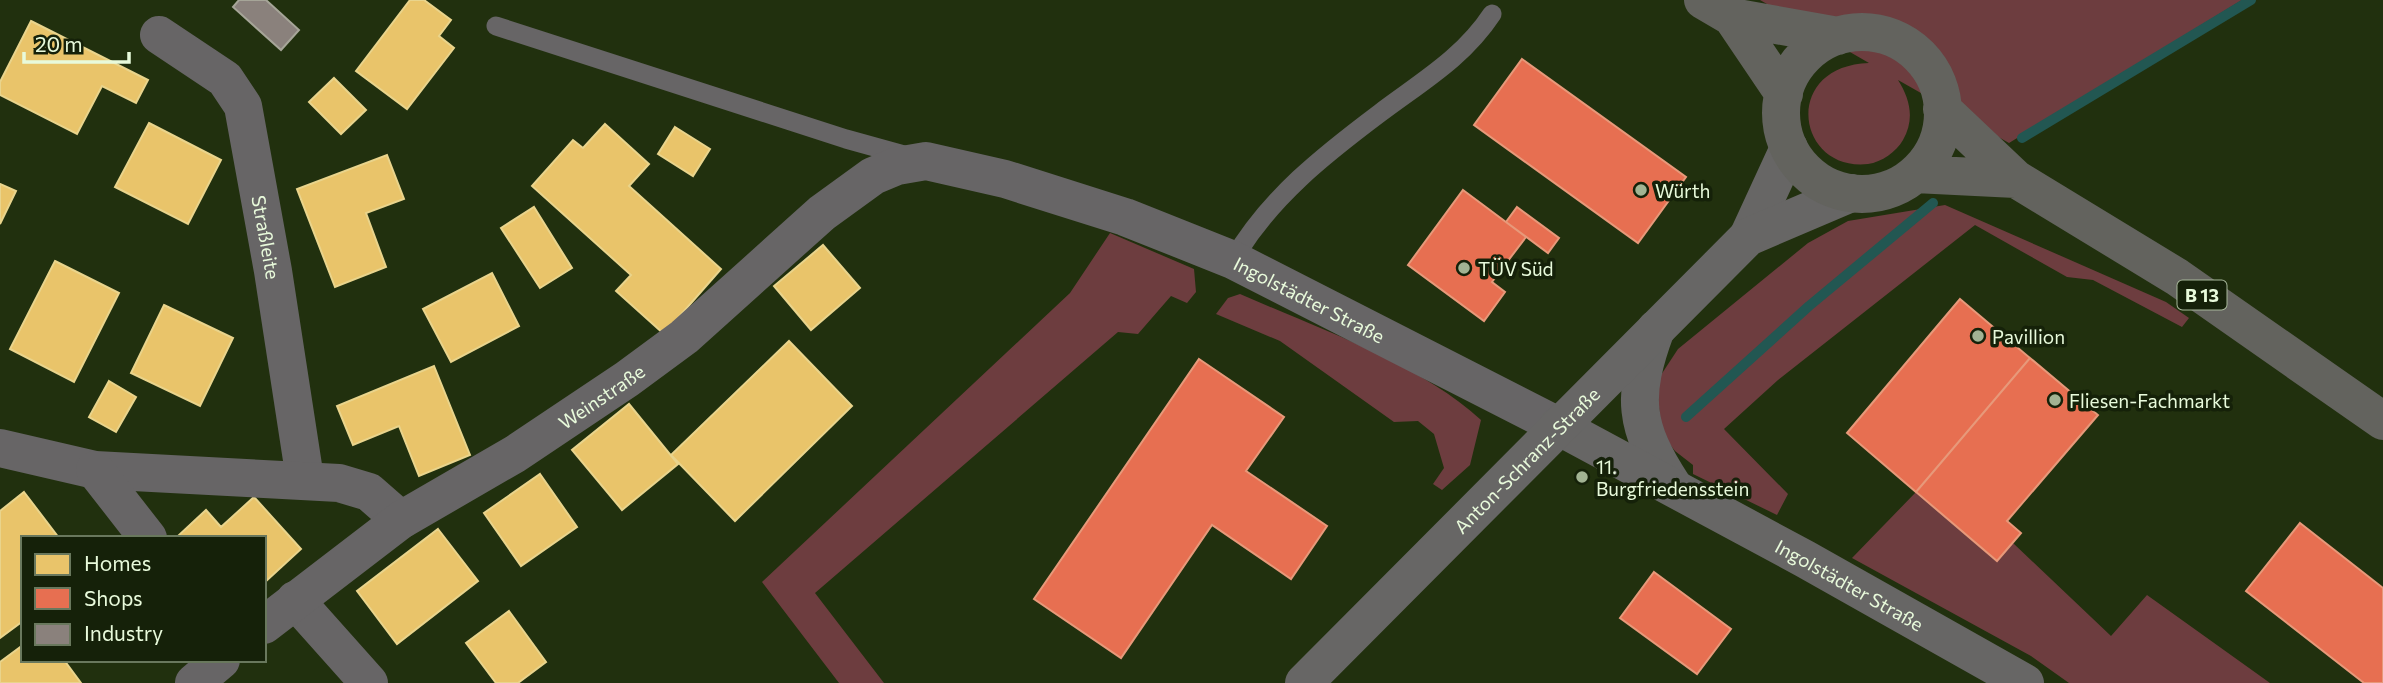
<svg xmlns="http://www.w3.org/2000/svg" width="2383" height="683" viewBox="0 0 2383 683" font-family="Commissioner,sans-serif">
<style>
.green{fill:#6d3d3f}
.homes{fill:#e9c46a;stroke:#e9d48c;stroke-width:2}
.shops{fill:#e76f51;stroke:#e7997a;stroke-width:2}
.industry{fill:#8a817c;stroke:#a6a598;stroke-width:2}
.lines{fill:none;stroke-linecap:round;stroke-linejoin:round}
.stream{stroke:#225752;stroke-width:10}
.lane{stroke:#676566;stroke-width:19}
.street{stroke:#676566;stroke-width:38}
.secondary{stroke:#676665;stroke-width:38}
.primary{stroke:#63635e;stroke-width:38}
.poi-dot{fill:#a2b393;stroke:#152109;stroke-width:2.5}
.labels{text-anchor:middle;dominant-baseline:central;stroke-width:7;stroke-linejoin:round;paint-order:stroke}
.shield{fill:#152109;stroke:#a9b99c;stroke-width:2}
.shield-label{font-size:18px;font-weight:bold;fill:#e8fadb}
.poi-label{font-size:19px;fill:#e8fadb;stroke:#152109;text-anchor:start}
.street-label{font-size:19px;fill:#e8fadb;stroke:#152109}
</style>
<rect width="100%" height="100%" fill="#21300e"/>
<path class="green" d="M1760 0H2242L2009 143 1898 80C1910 99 1915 119 1903 140 1896 152 1882 162 1868 164 1796 172 1781 66 1869 63Z
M1945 205 2166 302 2189 318 2182 327 2093 280 2067 277 1975 225 1778 380 1724 429 1788 494 1777 515 1693 474V465L1675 451 1661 433 1657 381 1678 349 1808 243 1848 221Z
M1110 233 1194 269 1196 292 1187 303 1171 296 1138 334 1118 332 815 593 884 683H839L762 582 1070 293Z
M1240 294C1317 328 1419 363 1481 420L1470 465 1442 490 1433 484 1444 468 1434 434 1418 421 1394 422 1280 341 1216 314 1228 298Z
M1916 492 1996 561 2013 543 2111 636 2147 595 2270 683H2069L2031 656 1852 558Z"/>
<path class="homes" d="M410 0H424L451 20 439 36 454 48 407 109 356 71Z
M31 21 148 80 136 103 102 86 77 134 0 95V82Z
M334 78 366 110 341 134 309 102Z
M149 123 221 160 188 224 115 187Z
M605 124 649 164 629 186 721 269 664 334 616 291 631 275 532 186 573 140 583 148Z
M675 127 710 149 693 176 658 154Z
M387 155 404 199 366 213 386 267 335 287 297 189Z
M0 184 16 191 0 224Z
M534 207 572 268 540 288 501 228Z
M823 245 860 288 811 330 774 286Z
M55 261 119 293 74 382 10 349Z
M492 273 519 326 451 362 423 309Z
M164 305 233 338 200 406 131 373Z
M789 341 852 406 735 521 671 455Z
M434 366 470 455 419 476 399 426 353 445 337 406Z
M109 381 136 397 116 432 89 417Z
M629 404 678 464 622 510 572 450Z
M540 474 577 527 521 566 484 513Z
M24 492 59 538H23V621L0 638V511Z
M254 497 301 549 264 583V538L178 536 206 510 221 527Z
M438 529 478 581 397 644 357 591Z
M509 611 546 662 518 683H496L466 643Z
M23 645V660H64L81 683H0V662Z"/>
<path class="shops" d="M1522 59 1686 177 1638 243 1474 125Z
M1463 190 1526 237 1492 282 1505 292 1484 321 1408 265Z
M1517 207 1559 238 1548 253 1506 222Z
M1960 299 2030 358 1916 492 1847 433Z
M2030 358 2098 415 2007 521 2021 533 1997 561 1916 492Z
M1199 359 1284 417 1246 471 1327 526 1291 579 1212 525 1121 658 1034 599Z
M2300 523 2383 588V683H2364L2246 591Z
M1654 572 1731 629 1697 674 1620 618Z"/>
<path class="industry" d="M239 0H266L299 30 281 50 233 7Z"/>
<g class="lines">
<path class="stream" d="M2022 138 2251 0
M1686 417 1809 306 1933 203"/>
<path class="lane" d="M496 26 846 139 911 157
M1233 260C1269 198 1324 155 1380 113 1421 82 1463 58 1492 14"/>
<g class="street">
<path id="s1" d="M159 35 225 79 243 106 273 271 305 479"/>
<path d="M0 448 95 470 339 483 369 492 401 520"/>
<path d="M95 470 148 538"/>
<path d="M295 600 369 683"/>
<path id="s2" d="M264 625 401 520 515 454 627 379 684 337 822 213 873 176 897 166 926 161 1005 179 1125 217 1233 260 1558 426"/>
<path d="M194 683 221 660"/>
</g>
<g class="secondary">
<path d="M1748 237 1789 148"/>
<path d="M1656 329C1631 396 1634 427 1673 486"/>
<path id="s3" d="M1558 426 1805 559 2025 683"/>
<path id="s4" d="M1304 683 1748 237 1851 193"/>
</g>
<path class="primary" d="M1703 0 1732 17 1838 36
M1732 17 1784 94
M1781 113a81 81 0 1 1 162 0a81 81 0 1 1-162 0Z
M1942 109 2016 179 2177 277 2383 421
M1915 174 2016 179"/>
</g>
<g class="poi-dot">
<circle cx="1641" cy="190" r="7"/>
<circle cx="1464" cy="268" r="7"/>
<circle cx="1978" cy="336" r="7"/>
<circle cx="2055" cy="400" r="7"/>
<circle cx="1582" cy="477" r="7"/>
</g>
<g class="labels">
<rect class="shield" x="2177.5" y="280.5" width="49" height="29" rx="5"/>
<g class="shield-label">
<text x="2202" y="295">B 13</text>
</g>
<g class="poi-label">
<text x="1655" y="190">Würth</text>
<text x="1478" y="268">TÜV Süd</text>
<text x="1992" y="336">Pavillion</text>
<text x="2069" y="400">Fliesen-Fachmarkt</text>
<text x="1596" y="466">11.<tspan x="1596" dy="22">Burgfriedensstein</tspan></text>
</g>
<g class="street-label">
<text stroke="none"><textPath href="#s1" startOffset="245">Straßleite</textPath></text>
<text stroke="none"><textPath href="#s2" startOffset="1223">Ingolstädter Straße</textPath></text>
<text stroke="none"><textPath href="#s2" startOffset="408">Weinstraße</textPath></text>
<text stroke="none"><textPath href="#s4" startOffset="315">Anton-Schranz-Straße</textPath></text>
<text stroke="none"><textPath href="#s3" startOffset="332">Ingolstädter Straße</textPath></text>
</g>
</g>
<rect x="21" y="536" width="245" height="126" fill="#152109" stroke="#69785d" stroke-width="2"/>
<rect x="35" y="554" width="35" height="21" fill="#e9c46a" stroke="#69785d" stroke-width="2"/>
<text x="84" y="571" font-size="21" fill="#e8fadb">Homes</text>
<rect x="35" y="588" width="35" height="21" fill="#e76f51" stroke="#69785d" stroke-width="2"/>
<text x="84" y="606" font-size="21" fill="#e8fadb">Shops</text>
<rect x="35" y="624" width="35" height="21" fill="#8a817c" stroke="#69785d" stroke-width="2"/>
<text x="84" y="641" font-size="21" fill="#e8fadb">Industry</text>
<path d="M24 52v10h105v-10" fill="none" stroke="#e8fadb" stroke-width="3.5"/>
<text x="35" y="52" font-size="21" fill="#e8fadb" stroke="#152109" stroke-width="5" paint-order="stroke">20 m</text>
</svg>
